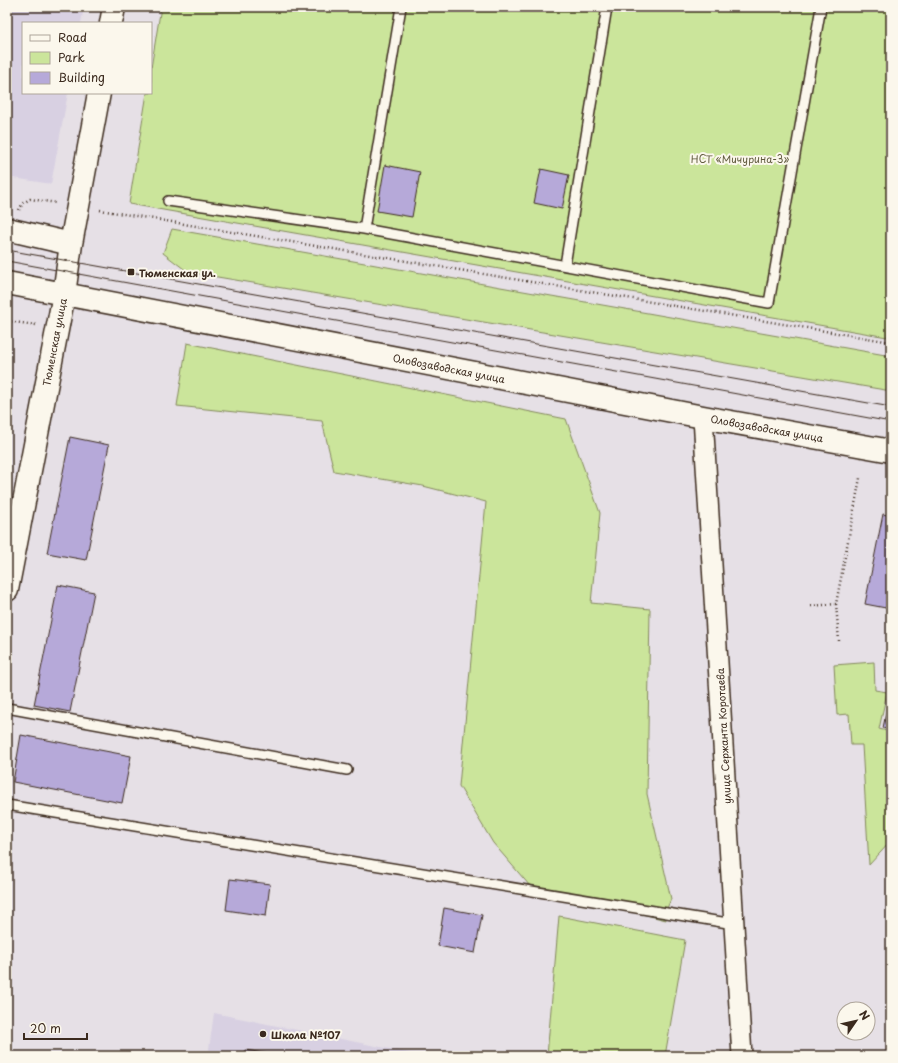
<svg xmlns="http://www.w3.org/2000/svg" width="898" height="1063" viewBox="0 0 898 1063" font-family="'Playpen Sans',sans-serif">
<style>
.built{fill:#d8d0e2}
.green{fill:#cbe59b;stroke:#83885c}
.building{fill:#b6a9d9;stroke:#3b2a1e}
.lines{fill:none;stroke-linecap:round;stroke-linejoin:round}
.lane-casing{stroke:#3b2a1e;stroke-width:12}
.street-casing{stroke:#3b2a1e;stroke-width:22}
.secondary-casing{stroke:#3b2a1e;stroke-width:25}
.path{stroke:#3b2a1e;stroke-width:2.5;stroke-dasharray:1 3;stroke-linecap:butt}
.lane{stroke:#fbf7ec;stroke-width:9}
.street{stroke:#fbf7ec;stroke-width:19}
.secondary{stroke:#fbf7ec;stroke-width:22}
.tram{stroke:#3b2a1e;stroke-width:1}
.poi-dot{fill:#3b2a1e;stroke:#fbf7ec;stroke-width:1.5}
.labels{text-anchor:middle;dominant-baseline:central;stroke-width:4;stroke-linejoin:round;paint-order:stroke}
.park-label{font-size:10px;fill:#5f593d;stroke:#fbf7ec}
.poi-label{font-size:10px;font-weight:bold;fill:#3b2a1e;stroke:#fbf7ec;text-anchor:start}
.street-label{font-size:10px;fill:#3b2a1e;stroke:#fbf7ec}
</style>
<rect width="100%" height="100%" fill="#e6e0e6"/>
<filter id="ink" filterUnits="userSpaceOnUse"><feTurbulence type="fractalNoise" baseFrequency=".025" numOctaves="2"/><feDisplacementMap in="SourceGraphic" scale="8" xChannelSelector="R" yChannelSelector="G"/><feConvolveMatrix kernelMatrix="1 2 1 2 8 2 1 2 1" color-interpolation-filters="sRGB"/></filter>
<g filter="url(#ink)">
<path class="built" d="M7 7H84L81 23H23V93H68L51 184 7 177Z
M214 1013 415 1054 414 1056H208Z"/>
<path class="green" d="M161 7H891V315L887 337 129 204 147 93H151V68Z
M172 229 891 356V391L188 272 163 253Z
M187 343 566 419 600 513 591 603 650 609 647 794 671 899 665 913 666 920 530 886 493 843 459 786 486 502 423 486 334 471 322 421 177 406Z
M874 662 875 690 887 692 879 729 891 732V841L869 865 862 745H851L849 714 837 715 834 665Z
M559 916 685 940 665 1056H547Z"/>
<path class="building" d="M385 165 420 172 412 217 377 211Z
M541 169 569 175 562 209 534 203Z
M70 437 109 445 86 560 47 553Z
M883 514 891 516V609L865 604Z
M58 585 94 592 70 712 34 705Z
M890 693H891V730L883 728Z
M21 735 131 756 122 803 13 782Z
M230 879 270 884 266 916 226 910Z
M444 908 482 915 475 953 438 946Z
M245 1050 283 1056H245Z"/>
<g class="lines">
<g class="lane-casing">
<path id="lane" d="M168 201 364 229 769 303 821 7
M364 229 401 7
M565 265 607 7
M7 708 347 770
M7 805 734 924"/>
</g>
<g class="street-casing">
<path id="street" d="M703 417 742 1056"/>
</g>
<g class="secondary-casing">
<path id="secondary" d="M111 23 114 7
M7 229 71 244
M7 283 703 417 891 451
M7 590 64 294 71 244 99 93"/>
</g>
<path class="path" d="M19 210 23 203 30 199 57 203
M100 210 891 342
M8 263 10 252
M7 321 36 325
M811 606 836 604
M839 641 836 604 860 478"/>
<use href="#lane" class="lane"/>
<use href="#street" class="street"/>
<use href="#secondary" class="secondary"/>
<path class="tram" d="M7 250 891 407
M7 261 891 422"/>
</g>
</g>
<g class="poi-dot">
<rect x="127" y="268" width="8" height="8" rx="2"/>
<circle cx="263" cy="1034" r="4"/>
</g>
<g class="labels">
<g class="park-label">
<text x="740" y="158">НСТ «Мичурина-3»</text>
</g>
<g class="poi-label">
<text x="139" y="272">Тюменская ул.</text>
<text x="271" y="1034">Школа №107</text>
</g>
<g class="street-label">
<text transform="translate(54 342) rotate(-79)">Тюменская улица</text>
<text transform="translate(449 368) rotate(11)">Оловозаводская улица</text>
<text transform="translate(767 428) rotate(10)">Оловозаводская улица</text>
<text transform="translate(723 736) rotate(-93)">улица Сержанта Коротаева</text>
</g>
</g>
<rect width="898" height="1063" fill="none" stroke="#fbf7ec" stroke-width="24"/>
<rect x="12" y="12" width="874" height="1039" fill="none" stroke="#3b2a1e" stroke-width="1.5" filter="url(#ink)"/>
<rect x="22" y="22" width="130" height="72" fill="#fbf7ec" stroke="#aea59a"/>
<rect x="30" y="35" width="20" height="6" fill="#fbf7ec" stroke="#aea59a"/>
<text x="58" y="42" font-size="12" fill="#3b2a1e">Road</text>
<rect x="30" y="52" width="20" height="12" fill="#cbe59b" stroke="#aea59a"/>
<text x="58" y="62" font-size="12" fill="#3b2a1e">Park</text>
<rect x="30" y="72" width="20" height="12" fill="#b6a9d9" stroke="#aea59a"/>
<text x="58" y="82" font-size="12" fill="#3b2a1e">Building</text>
<g transform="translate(856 1021) rotate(56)"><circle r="19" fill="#fbf7ec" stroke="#aea59a"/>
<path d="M0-3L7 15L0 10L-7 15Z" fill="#3b2a1e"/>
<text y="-6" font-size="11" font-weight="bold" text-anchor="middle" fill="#3b2a1e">N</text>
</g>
<path d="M24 1033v6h63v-6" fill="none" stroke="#3b2a1e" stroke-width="2"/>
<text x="30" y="1033" font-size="12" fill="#3b2a1e" stroke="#fbf7ec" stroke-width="3" paint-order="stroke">20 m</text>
</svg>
